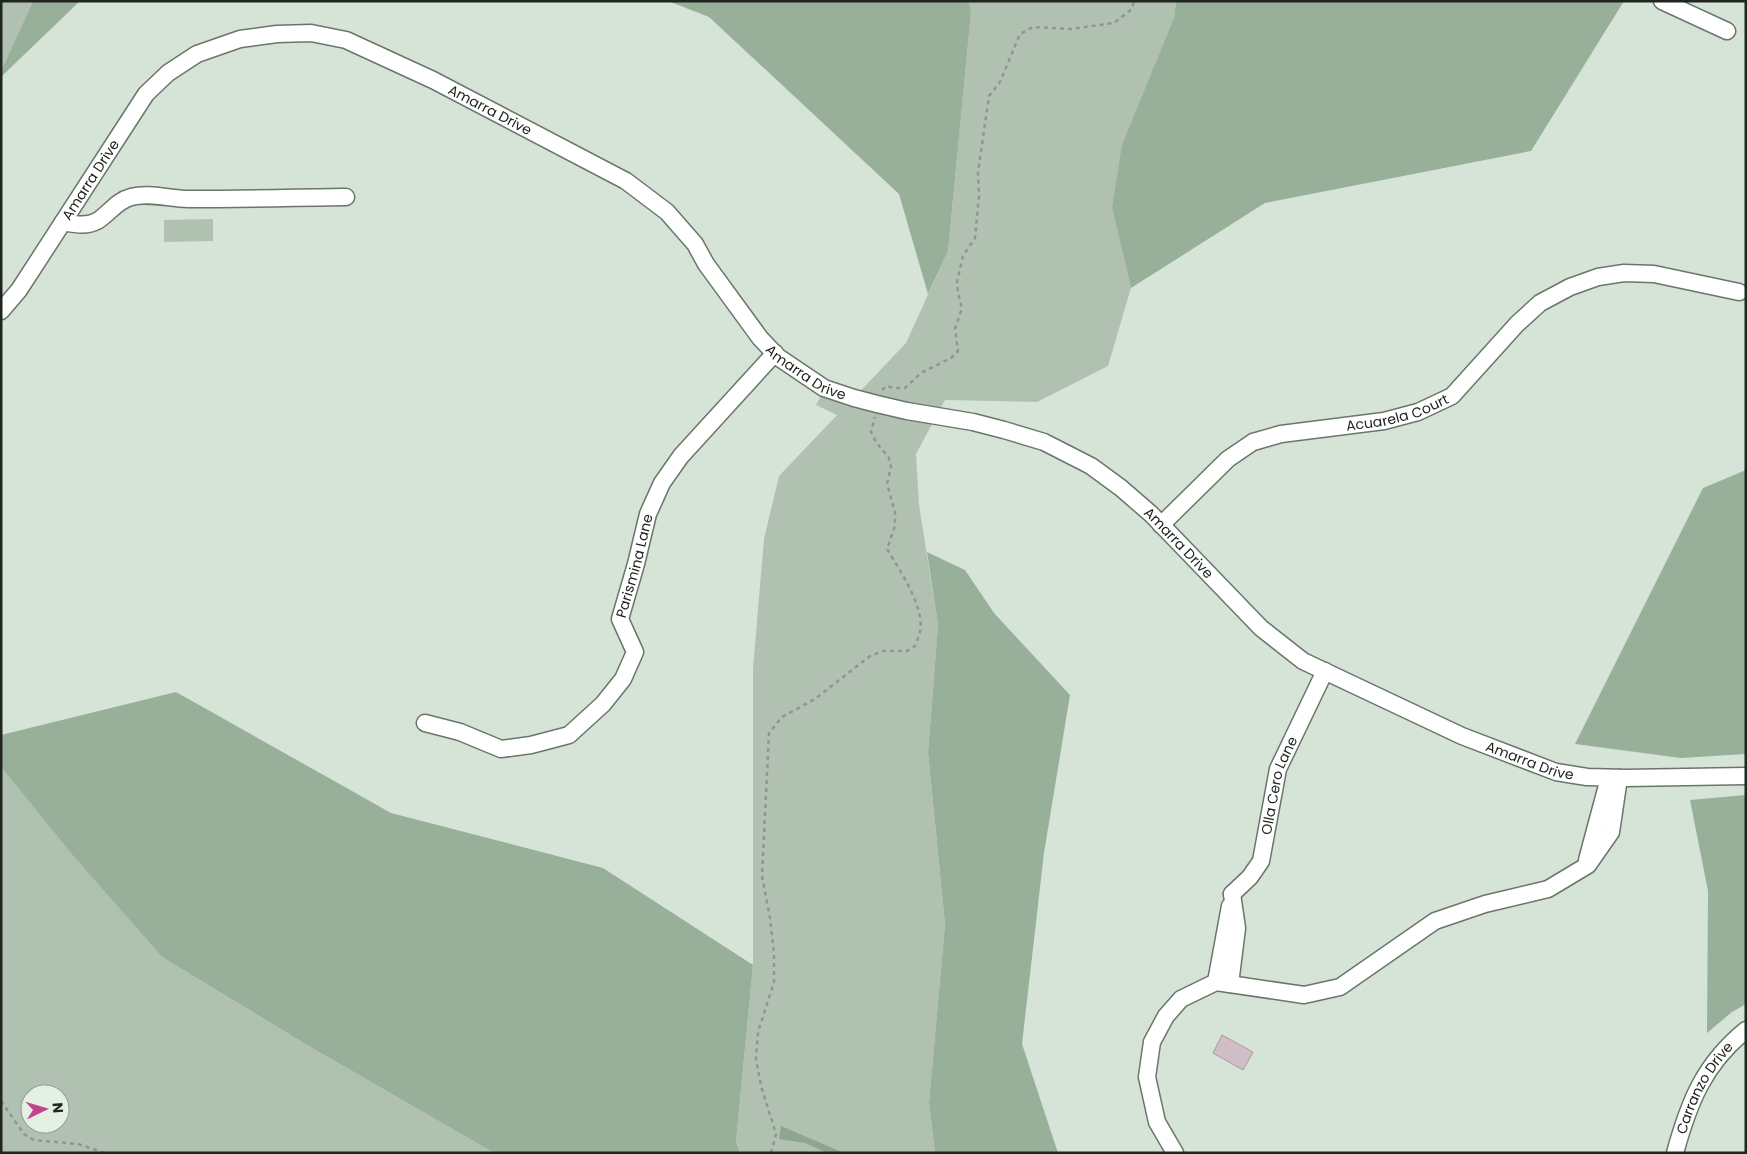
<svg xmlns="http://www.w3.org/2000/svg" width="1747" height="1154" viewBox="0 0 1747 1154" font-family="Poppins,sans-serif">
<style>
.green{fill:#b0c1b1;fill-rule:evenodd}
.forest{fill:#98b09a}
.water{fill:#8ea691}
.building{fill:#d0bdc6;stroke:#ab99a1}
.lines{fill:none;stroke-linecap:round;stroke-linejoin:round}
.minor-casing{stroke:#69766a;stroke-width:19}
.path{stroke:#8d988d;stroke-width:2.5;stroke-dasharray:4 4;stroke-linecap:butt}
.minor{stroke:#fff;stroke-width:16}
.labels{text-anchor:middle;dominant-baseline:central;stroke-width:4.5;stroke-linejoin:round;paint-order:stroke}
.street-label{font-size:14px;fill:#202520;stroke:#e2f1e3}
</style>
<rect width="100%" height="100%" fill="#d5e4d6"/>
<path class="green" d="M1 1H33L1 71Z
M969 1H1176L1174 18 1112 208 1131 288 1108 366 1037 402 945 400 916 454 919 505 938 625 928 752 945 924 929 1103 935 1153H740L736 1142 753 965V668L764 539 779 476 837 415 816 405 822 394 848 404 906 343 948 251 971 13Z
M213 219V241L164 242V220Z
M1 767 74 857 162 957 307 1045 494 1153H1ZM30 1094H60V1124H30Z"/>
<path class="forest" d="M33 1H80L1 77V71Z
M668 1H969L971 13 948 251 928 294 899 194 709 17Z
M1176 1H1624L1531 151 1265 203 1131 288 1112 208 1122 145 1174 18Z
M1746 470V754L1681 758 1575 744 1703 488Z
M927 552 965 570 994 613 1070 695 1044 853 1022 1044 1058 1153H935L929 1103 945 924 928 752 938 625Z
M176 692 391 813 603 868 753 965 736 1142 740 1153H494L307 1045 162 957 74 857 1 767V735Z
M1746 795V1004L1732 1012 1707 1033 1708 891 1690 800Z"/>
<path class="water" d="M781 1126 844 1153H827L805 1143 779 1139Z"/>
<path class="building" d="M1222 1035 1253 1052 1243 1070 1213 1053Z"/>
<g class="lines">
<g class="minor-casing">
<g id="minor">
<path d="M1662 1 1727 31"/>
<path d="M63 222C74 224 86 227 97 221 109 214 116 201 131 197 149 192 170 199 188 199 241 199 293 198 346 197"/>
<path id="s1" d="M1 311 19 290 146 94 168 73 197 54 240 39 277 34 311 33 346 40 433 80 626 181 667 212 695 244 706 264 760 338 778 357 824 388 854 398 877 404 907 411 973 422 1004 430 1044 442 1091 466 1121 488 1151 514 1261 628 1303 661 1462 736 1556 772 1587 777 1626 778 1746 776"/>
<path id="s2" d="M1161 525 1228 459 1253 442 1281 434 1384 421 1418 412 1452 396 1517 324 1540 303 1570 287 1598 277 1624 273 1654 274 1739 292"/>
<path id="s3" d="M425 723 460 732 501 749 531 745 569 735 603 704 623 679 635 652 620 619 636 564 648 514 662 483 681 456 775 353"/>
<path d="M1587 860 1609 778"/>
<path id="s4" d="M1232 894 1250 877 1261 861 1278 769 1325 671"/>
<path d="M1216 982 1230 906"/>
<path d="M1230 984 1237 928 1232 894"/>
<path d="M1175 1153 1157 1122 1147 1077 1152 1042 1166 1016 1181 999 1216 982 1304 995 1340 987 1435 921 1485 904 1548 889 1588 865 1611 832 1619 778"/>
<path id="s5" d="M1675 1153C1689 1102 1704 1064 1746 1030"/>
</g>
</g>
<path class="path" d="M882 390 886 386 896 388H905L921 373 951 358 958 351 955 329 962 308 958 293 957 282 963 256 975 238 979 196 978 172 989 96 1000 82 1020 34 1033 27 1070 29 1114 23 1132 9 1134 1
M1 1101 24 1134 34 1140 78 1144 105 1153
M771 1153 776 1134 761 1086 756 1059 758 1032 774 982V954L770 918 762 876 769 733 782 717 815 699 870 656 883 651H907L915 646C917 641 919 636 920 631 925 607 899 569 887 549L895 526V512L887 484 891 467 889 458 876 442 871 432 875 417"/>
<use href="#minor" class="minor"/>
</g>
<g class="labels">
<g class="street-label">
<text stroke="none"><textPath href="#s1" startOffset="639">Amarra Drive</textPath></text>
<text stroke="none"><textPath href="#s1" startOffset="159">Amarra Drive</textPath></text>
<text stroke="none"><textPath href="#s1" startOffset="1059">Amarra Drive</textPath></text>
<text stroke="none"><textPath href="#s2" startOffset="272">Acuarela Court</textPath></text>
<text stroke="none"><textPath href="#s1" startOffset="1479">Amarra Drive</textPath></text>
<text stroke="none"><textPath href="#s3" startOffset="349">Parismina Lane</textPath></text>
<text stroke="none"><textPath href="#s1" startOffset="1899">Amarra Drive</textPath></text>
<text stroke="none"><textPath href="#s4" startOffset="122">Olla Cero Lane</textPath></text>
<text stroke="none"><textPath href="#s5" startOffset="72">Carranzo Drive</textPath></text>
</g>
</g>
<rect width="1747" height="1154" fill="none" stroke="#202520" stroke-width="5"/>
<g transform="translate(45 1109) rotate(85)"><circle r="24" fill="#e2f1e3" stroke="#949f95"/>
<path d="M0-4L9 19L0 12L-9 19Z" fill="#c4438d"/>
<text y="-8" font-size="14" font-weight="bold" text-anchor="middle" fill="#202520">N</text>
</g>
</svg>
